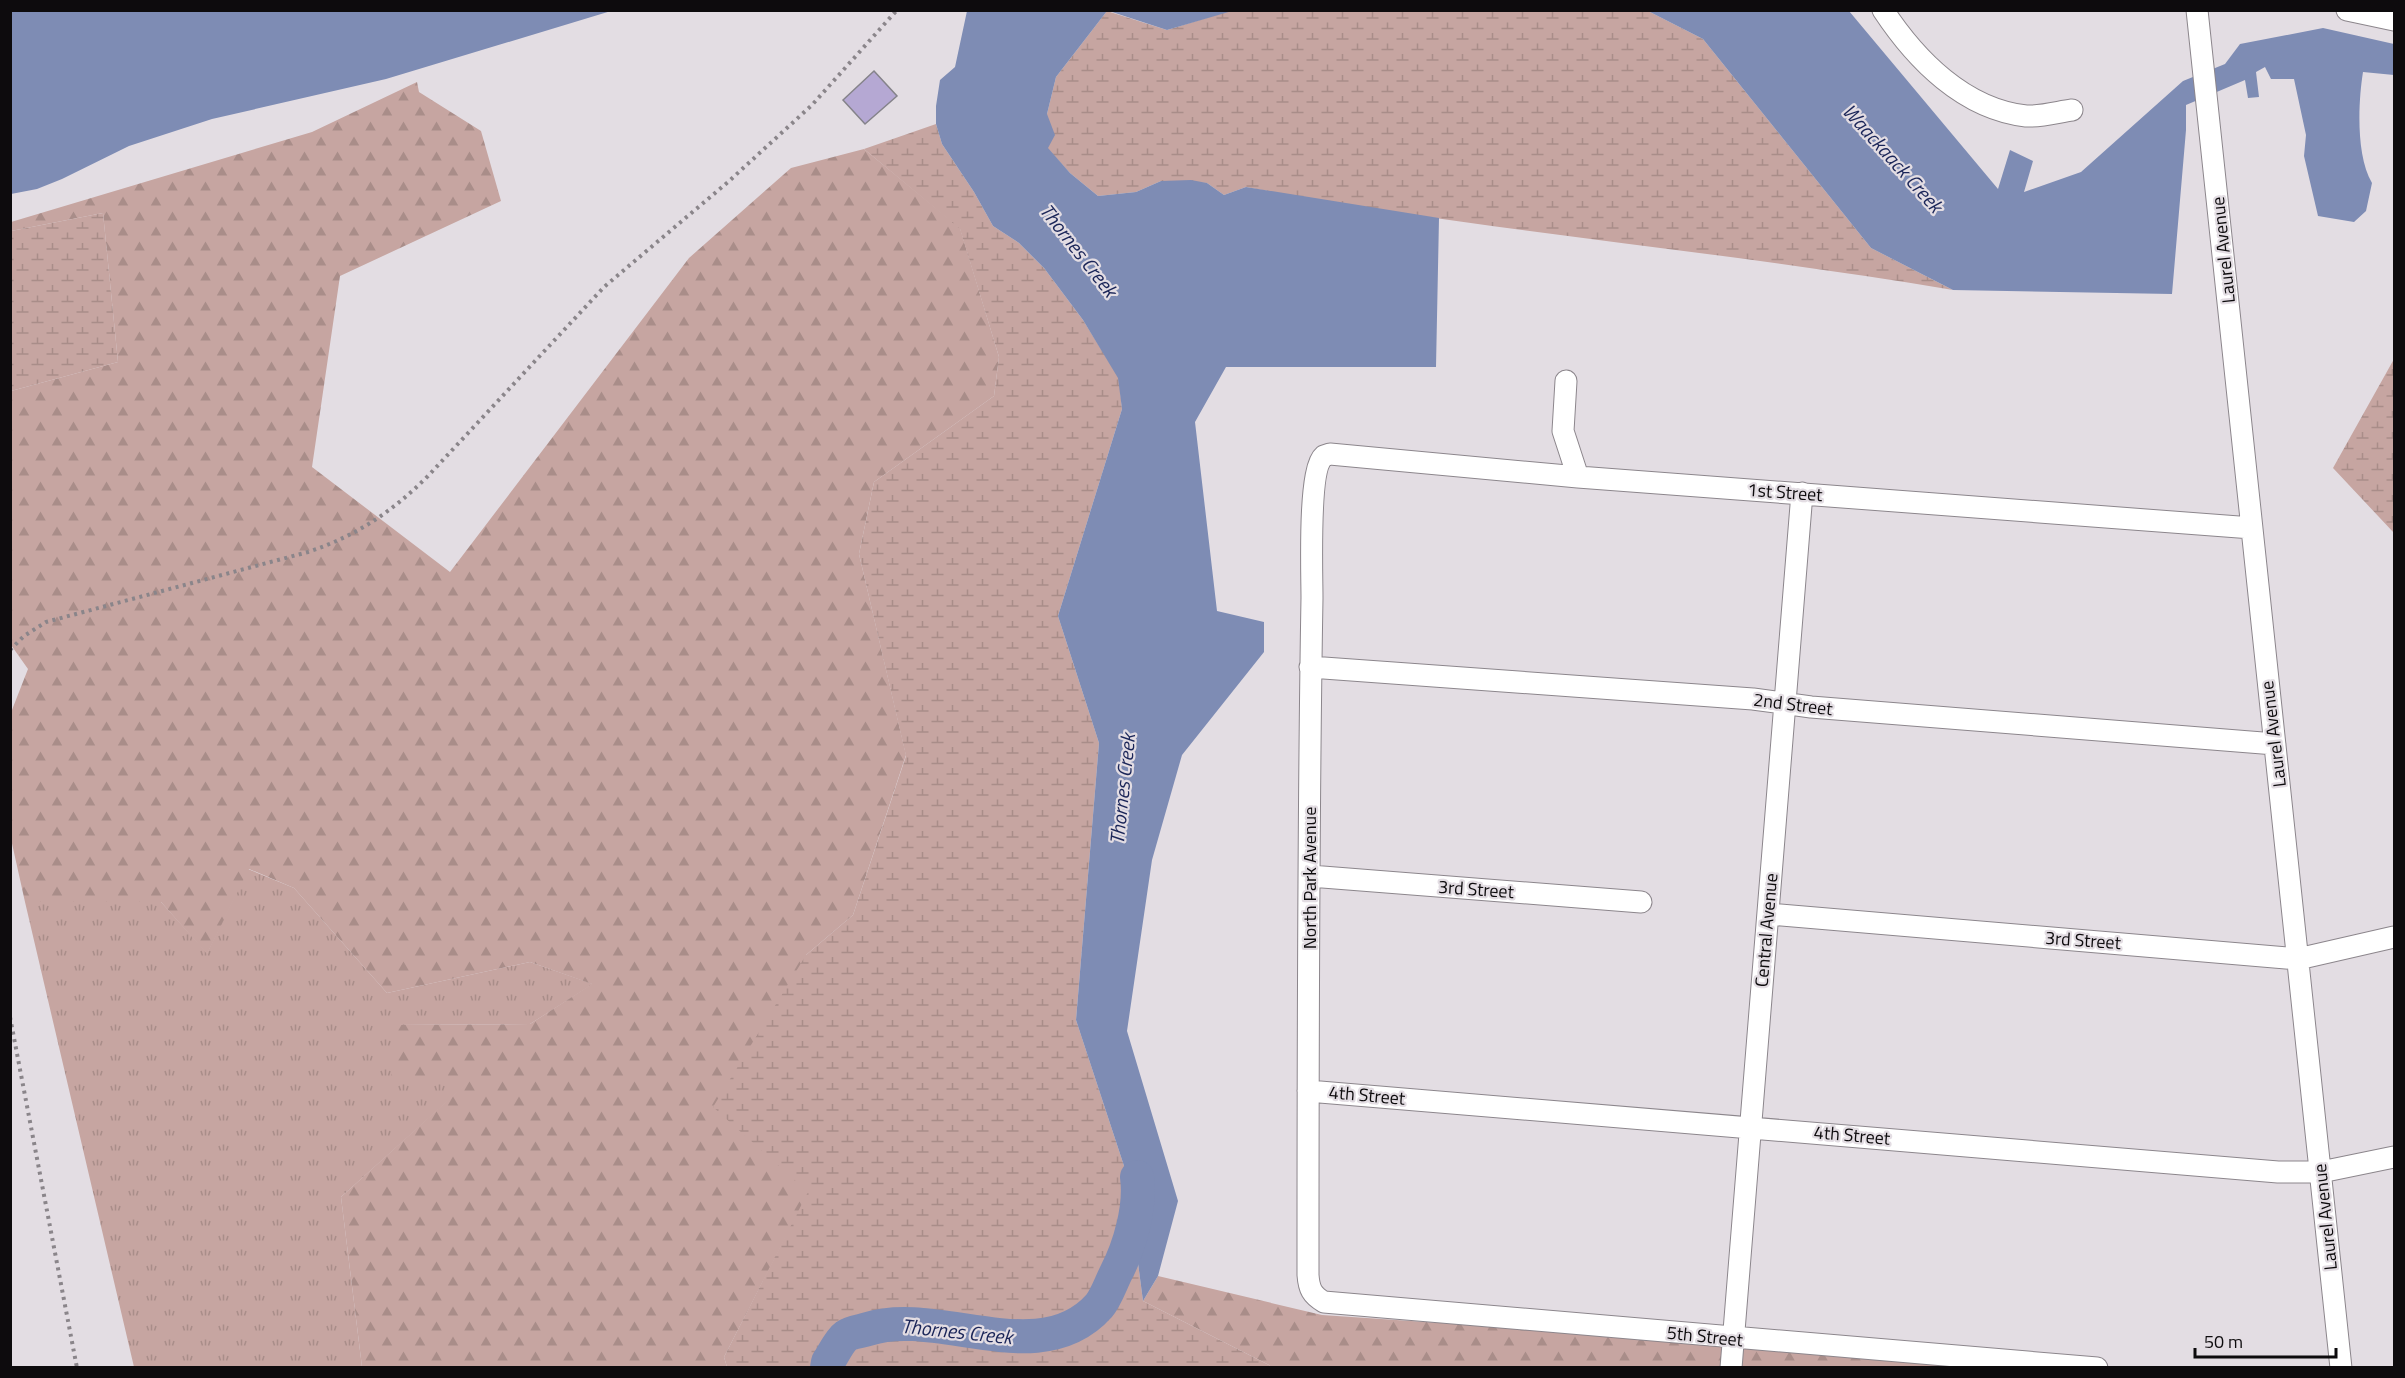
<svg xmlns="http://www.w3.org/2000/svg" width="2405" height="1378" viewBox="0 0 2405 1378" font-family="'Titillium Web',sans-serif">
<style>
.grass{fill:url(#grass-tufts)}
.forest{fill:url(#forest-firs)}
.wetland{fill:url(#wetland-marsh)}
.water{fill:#7e8cb4}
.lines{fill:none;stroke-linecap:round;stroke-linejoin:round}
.river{stroke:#7e8cb4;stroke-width:34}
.building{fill:#b5a8d3;stroke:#85838a;stroke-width:1.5}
.minor-casing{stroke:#8c868c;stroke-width:23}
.path{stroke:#8a858a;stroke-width:4;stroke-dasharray:3 4.5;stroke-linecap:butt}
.minor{stroke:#fff;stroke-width:21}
.labels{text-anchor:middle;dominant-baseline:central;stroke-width:4.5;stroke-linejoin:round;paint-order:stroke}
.street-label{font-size:18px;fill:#0d0b0d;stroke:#e3dde3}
.water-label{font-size:20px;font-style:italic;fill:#1a2558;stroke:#e3dde3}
</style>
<defs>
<pattern id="grass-tufts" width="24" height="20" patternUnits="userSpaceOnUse" patternTransform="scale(1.5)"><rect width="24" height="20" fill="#c6a5a1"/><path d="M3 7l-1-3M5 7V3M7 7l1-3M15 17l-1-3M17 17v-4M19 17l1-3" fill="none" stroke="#a98d89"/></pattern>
<pattern id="forest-firs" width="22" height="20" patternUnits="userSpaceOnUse" patternTransform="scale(1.5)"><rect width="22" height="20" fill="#c6a5a1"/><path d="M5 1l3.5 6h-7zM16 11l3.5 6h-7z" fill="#a98d89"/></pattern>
<pattern id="wetland-marsh" width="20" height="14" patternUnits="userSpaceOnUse" patternTransform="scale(1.5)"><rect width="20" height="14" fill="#c6a5a1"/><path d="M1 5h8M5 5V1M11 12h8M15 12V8" fill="none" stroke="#a98d89"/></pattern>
</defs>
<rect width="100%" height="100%" fill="#e3dde3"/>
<path class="grass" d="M248 869 294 888 387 993 530 962 593 984 530 1024 395 1025 470 1081 341 1197 362 1367H134L25 902H161L207 953Z"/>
<path class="forest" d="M417 82 419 92 481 131 501 201 340 276 312 467 450 572 689 258 791 168 864 149 960 228 999 357 994 396 874 482 859 554 906 755 853 915 806 955 809 1192 724 1357 727 1367H362L341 1197 469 1081H391L395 1025 530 1024 592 984 530 962 387 993 294 888 249 869 207 954 161 902H25L11 839 10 715 28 669 11 645V391L118 362 103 213 11 231V222L312 132Z
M1158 1276 1322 1315 2096 1367H1270L1269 1365 1143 1301Z"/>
<path class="wetland" d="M1232 10 1648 11 1703 39 1871 248 1953 290C1718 250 1480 231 1246 187L1224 195 1207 183 1161 181 1136 192 1098 196 1070 173 1047 148V114L1056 77 1107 11 1167 30Z
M936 124 942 144 974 192 993 226 1019 243 1044 268 1083 320 1119 378 1122 409 1058 616 1099 743 1076 1020 1126 1172 1143 1301 1269 1365 1270 1367H727L724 1357 808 1192 713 1107 806 955 853 915 906 756 859 554 874 482 994 396 999 357 960 229 864 149Z
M103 213 118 362 11 391V231Z
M2394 359V533L2333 468Z"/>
<path class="water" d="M11 10H611V11L386 79 212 119 129 146 62 179 37 189 11 194Z
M967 11H1107L1056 77 1047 114 1055 135 1048 148 1070 173 1098 196 1136 192 1161 181 1191 180 1207 183 1224 195 1246 187 1439 218 1436 367H1226L1195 422 1217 611 1264 622V652L1182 755 1152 860 1127 1031 1178 1201 1158 1276 1143 1301 1126 1172 1076 1020 1099 743 1058 616 1122 409 1118 378 1083 320 1044 268 1019 243 993 226 974 192 942 144 936 124V106L940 80 955 67Z
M1109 11H1232L1167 30Z
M1648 11H1849L1998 189 2010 150 2033 161 2024 192 2081 172 2183 81 2225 64 2240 44 2323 28 2394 44V75L2363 72C2358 103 2356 156 2372 183L2366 211 2354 222 2318 216 2304 156 2306 135 2294 79H2271L2265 67 2256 72 2259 97 2248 98 2245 80 2186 105V130L2172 294 1953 290 1871 248 1703 39Z"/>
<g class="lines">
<path class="river" d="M827 1368 828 1362C833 1355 839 1341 846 1336 851 1332 862 1331 868 1329 938 1306 1040 1372 1099 1306 1106 1298 1111 1283 1116 1273 1130 1246 1141 1207 1137 1177"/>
</g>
<path class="building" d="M874 71 897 96 865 124 843 100Z"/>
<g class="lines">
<g class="minor-casing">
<path id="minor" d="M1883 10C1916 60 1964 109 2026 116 2040 117 2058 112 2072 110
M2197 10 2341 1368
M2347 10 2394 20
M1566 381 1563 431 1578 477
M1310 667 1753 699 1811 707 2275 744
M1310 876 1641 902
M1769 914 2298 959 2394 937
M1308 1091 2278 1172H2321L2394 1157
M1731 1368 1802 493
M2097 1368 1324 1302C1312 1295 1309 1289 1308 1275 1308 1049 1308 824 1312 598 1312 573 1308 469 1324 456L1330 454 1578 477 2252 528"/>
</g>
<path class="path" d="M10 650 24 636 46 622 308 552C356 536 392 512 428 476L604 287 728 182 812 105 897 10
M10 1017 77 1368"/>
<use href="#minor" class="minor"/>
</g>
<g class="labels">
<g class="street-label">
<text transform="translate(2223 250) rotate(-96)">Laurel Avenue</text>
<text transform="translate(1785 492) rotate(4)">1st Street</text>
<text transform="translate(1793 704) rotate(7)">2nd Street</text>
<text transform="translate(2273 734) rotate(-97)">Laurel Avenue</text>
<text transform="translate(1309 878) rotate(-90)">North Park Avenue</text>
<text transform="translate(1476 889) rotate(4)">3rd Street</text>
<text transform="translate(1766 930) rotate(-85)">Central Avenue</text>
<text transform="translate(2083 940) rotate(4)">3rd Street</text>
<text transform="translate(1367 1095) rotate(5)">4th Street</text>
<text transform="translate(1852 1135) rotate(5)">4th Street</text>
<text transform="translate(2325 1217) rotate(-96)">Laurel Avenue</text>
<text transform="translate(1705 1336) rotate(6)">5th Street</text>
</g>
<g class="water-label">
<text transform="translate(1893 158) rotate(48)">Waackaack Creek</text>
<text transform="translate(1079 250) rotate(52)">Thornes Creek</text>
<text transform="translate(1122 789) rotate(-84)">Thornes Creek</text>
<text transform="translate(957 1331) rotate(6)">Thornes Creek</text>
</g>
</g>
<rect width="2405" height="1378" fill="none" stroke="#0d0b0d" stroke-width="24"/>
<path d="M2195 1348v9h141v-9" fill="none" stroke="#0d0b0d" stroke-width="3"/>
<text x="2204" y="1348" font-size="18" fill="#0d0b0d" stroke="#e3dde3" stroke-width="4.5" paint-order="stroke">50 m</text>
</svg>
